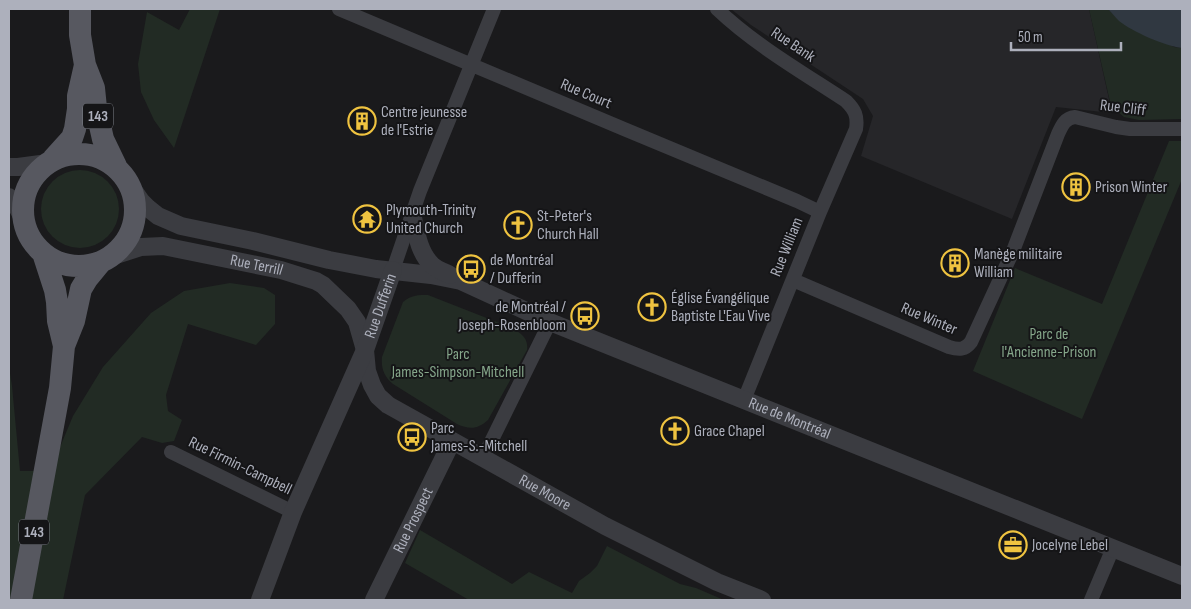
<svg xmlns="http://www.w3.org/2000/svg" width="1191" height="609" viewBox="0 0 1191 609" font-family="'Sofia Sans Condensed',sans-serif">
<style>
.built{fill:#262629}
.green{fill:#222b24}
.water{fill:#303841}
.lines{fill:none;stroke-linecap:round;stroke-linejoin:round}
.minor{stroke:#3b3c41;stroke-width:14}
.tertiary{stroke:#3b3c41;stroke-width:18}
.primary{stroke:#575860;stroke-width:22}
.labels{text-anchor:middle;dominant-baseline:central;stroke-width:4;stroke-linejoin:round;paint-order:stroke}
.shield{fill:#151517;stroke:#7f828a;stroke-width:1}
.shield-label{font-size:15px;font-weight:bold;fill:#adb0bc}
.street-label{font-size:16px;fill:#adb0bc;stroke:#151517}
.poi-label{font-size:16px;fill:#adb0bc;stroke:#151517;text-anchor:start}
.park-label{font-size:16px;fill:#85a68a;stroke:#151517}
</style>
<rect width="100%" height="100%" fill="#1a1a1c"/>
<path class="built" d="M731 9H1089L1112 113 1056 107 1012 219 861 156 873 116 863 99 751 25Z"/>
<path class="green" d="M190 9H220L174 148 154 120 141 92 138 64 147 12 179 30Z
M1089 9H1108L1120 21 1174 47 1182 48V119L1139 120 1124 117 1111 106Z
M1169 141H1182V179L1082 419 973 371 1015 268 1102 304Z
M41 209a39 39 0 1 1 78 0a39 39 0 1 1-78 0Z
M230 283 264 288 275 295V324L256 345 188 324 166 395 168 411 182 420 174 441 162 443 142 437 85 495 63 600H9V367L12 386 20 471H50L73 416 103 367 151 313 184 291Z
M428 295 507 326C518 331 529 336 527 350L488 420C478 429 470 430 457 424L393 384C384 376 381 369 382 357L403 302C411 295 418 295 428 295Z
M420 530 512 584 529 572 572 593 579 581 590 573 597 566 607 546 680 584 696 588 724 600H469L405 563Z"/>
<path class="water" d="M1108 9H1182V48C1165 46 1133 32 1119 21 1115 17 1112 13 1108 9Z"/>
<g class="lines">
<path class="minor" d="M339 9 624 129 797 201 820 212
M717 9C755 45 802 72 846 101 855 110 858 116 856 129L820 212 744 400
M393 270 420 191 494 9
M793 280 949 347C959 350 965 350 971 342L1013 251 1058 134C1062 125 1065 118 1075 117L1116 127 1130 129H1182
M171 452 293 512
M483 458 550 322
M1091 600 1113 548"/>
<g class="tertiary">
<path d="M9 167H18L48 163"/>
<path id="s1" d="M130 185 141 201 148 208 158 216 181 226 253 241 329 260 376 269 431 275 461 281 550 322 1182 576"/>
<path d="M9 197 15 203 24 220"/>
<path d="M412 213C416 230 418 252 432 265 436 269 444 272 450 275"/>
<path id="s2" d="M110 257 141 247 163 246 281 270 316 281 323 285 348 309 357 322 365 350 367 371 372 385 378 396 388 405 605 526 717 582 762 600"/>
<path id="s3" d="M260 600 293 512 365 350 393 270"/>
<path id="s4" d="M374 600 452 441"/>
</g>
<path class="primary" d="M80 9V35L85 65 94 88 96 108 103 139 116 166
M23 210a56 56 0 1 1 112 0a56 56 0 1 1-112 0Z
M53 159 72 138 75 129 78 109V96L85 65
M43 253 55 290 57 302 58 321 64 346
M21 600 60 388 64 346 74 321 81 289 87 279 101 262"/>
</g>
<defs>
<g id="building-ring" transform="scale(1.4375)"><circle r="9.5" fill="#151517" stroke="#efc340" stroke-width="1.5"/><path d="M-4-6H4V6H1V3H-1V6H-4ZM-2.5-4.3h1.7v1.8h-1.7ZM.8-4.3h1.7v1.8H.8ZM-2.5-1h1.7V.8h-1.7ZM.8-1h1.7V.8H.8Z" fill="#efc340"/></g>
<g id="temple-ring" transform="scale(1.4375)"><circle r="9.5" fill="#151517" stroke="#efc340" stroke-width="1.5"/><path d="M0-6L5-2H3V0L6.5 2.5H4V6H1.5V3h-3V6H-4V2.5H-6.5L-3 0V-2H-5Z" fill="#efc340"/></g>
<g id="church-ring" transform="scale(1.4375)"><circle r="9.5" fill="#151517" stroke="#efc340" stroke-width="1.5"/><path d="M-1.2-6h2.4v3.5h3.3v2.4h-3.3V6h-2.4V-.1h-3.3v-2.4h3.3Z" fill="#efc340"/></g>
<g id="bus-ring" transform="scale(1.4375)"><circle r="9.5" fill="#151517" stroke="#efc340" stroke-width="1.5"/><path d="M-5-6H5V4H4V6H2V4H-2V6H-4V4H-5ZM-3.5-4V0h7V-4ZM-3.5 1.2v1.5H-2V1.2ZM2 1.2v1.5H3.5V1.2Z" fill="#efc340"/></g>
<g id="office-ring" transform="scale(1.4375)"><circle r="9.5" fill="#151517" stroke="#efc340" stroke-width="1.5"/><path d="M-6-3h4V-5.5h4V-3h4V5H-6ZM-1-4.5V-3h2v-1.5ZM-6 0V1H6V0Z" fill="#efc340"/></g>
</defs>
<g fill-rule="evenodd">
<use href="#building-ring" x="362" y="121"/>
<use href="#building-ring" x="1076" y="187"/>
<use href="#temple-ring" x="367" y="219"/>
<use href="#church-ring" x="518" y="225"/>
<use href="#building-ring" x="955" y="263"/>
<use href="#bus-ring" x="471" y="269"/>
<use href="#church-ring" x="652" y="307"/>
<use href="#bus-ring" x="585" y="316"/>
<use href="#church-ring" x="675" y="431"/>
<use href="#bus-ring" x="412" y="437"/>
<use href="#office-ring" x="1013" y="545"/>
</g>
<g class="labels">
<g class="shield">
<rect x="83" y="103.5" width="30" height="25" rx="4"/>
<rect x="19" y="519.5" width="30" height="25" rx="4"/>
</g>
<g class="shield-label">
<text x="98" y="116">143</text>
<text x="34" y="532">143</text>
</g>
<g class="street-label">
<text transform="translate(793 45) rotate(34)">Rue Bank</text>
<text transform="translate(586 94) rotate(23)">Rue Court</text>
<text transform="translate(1123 108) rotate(7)">Rue Cliff</text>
<text transform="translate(787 247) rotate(-68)">Rue William</text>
<text stroke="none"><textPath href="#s2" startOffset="150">Rue Terrill</textPath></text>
<text stroke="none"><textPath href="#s3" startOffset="318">Rue Dufferin</textPath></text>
<text transform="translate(929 319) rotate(23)">Rue Winter</text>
<text stroke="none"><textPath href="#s1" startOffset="709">Rue de Montréal</textPath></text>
<text transform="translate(240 466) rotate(26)">Rue Firmin-Campbell</text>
<text stroke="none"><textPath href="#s2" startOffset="541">Rue Moore</textPath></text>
<text stroke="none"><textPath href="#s4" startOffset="89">Rue Prospect</textPath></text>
</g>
<g class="poi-label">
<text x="381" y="112">Centre jeunesse<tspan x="381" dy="18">de l'Estrie</tspan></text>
<text x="1095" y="187">Prison Winter</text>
<text x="386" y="210">Plymouth-Trinity<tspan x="386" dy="18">United Church</tspan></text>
<text x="537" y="216">St-Peter's<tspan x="537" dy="18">Church Hall</tspan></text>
<text x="974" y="254">Manège militaire<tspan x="974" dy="18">William</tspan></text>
<text x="490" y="260">de Montréal<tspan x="490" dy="18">/ Dufferin</tspan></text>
<text x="671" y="298">Église Évangélique<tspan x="671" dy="18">Baptiste L'Eau Vive</tspan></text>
<text x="566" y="307" text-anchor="end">de Montréal /<tspan x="566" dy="18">Joseph-Rosenbloom</tspan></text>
<text x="431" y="428">Parc<tspan x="431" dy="18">James-S.-Mitchell</tspan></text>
<text x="694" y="431">Grace Chapel</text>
<text x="1032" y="545">Jocelyne Lebel</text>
</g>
<g class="park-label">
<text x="1049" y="334">Parc de<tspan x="1049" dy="18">l'Ancienne-Prison</tspan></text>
<text x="458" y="354">Parc<tspan x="458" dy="18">James-Simpson-Mitchell</tspan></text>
</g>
</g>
<rect width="1191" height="609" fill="none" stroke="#adb0bc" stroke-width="20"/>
<path d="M1011 42v8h110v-8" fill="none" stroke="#adb0bc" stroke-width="2.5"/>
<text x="1018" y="42" font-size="15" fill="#adb0bc" stroke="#151517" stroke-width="4" paint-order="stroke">50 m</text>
</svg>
